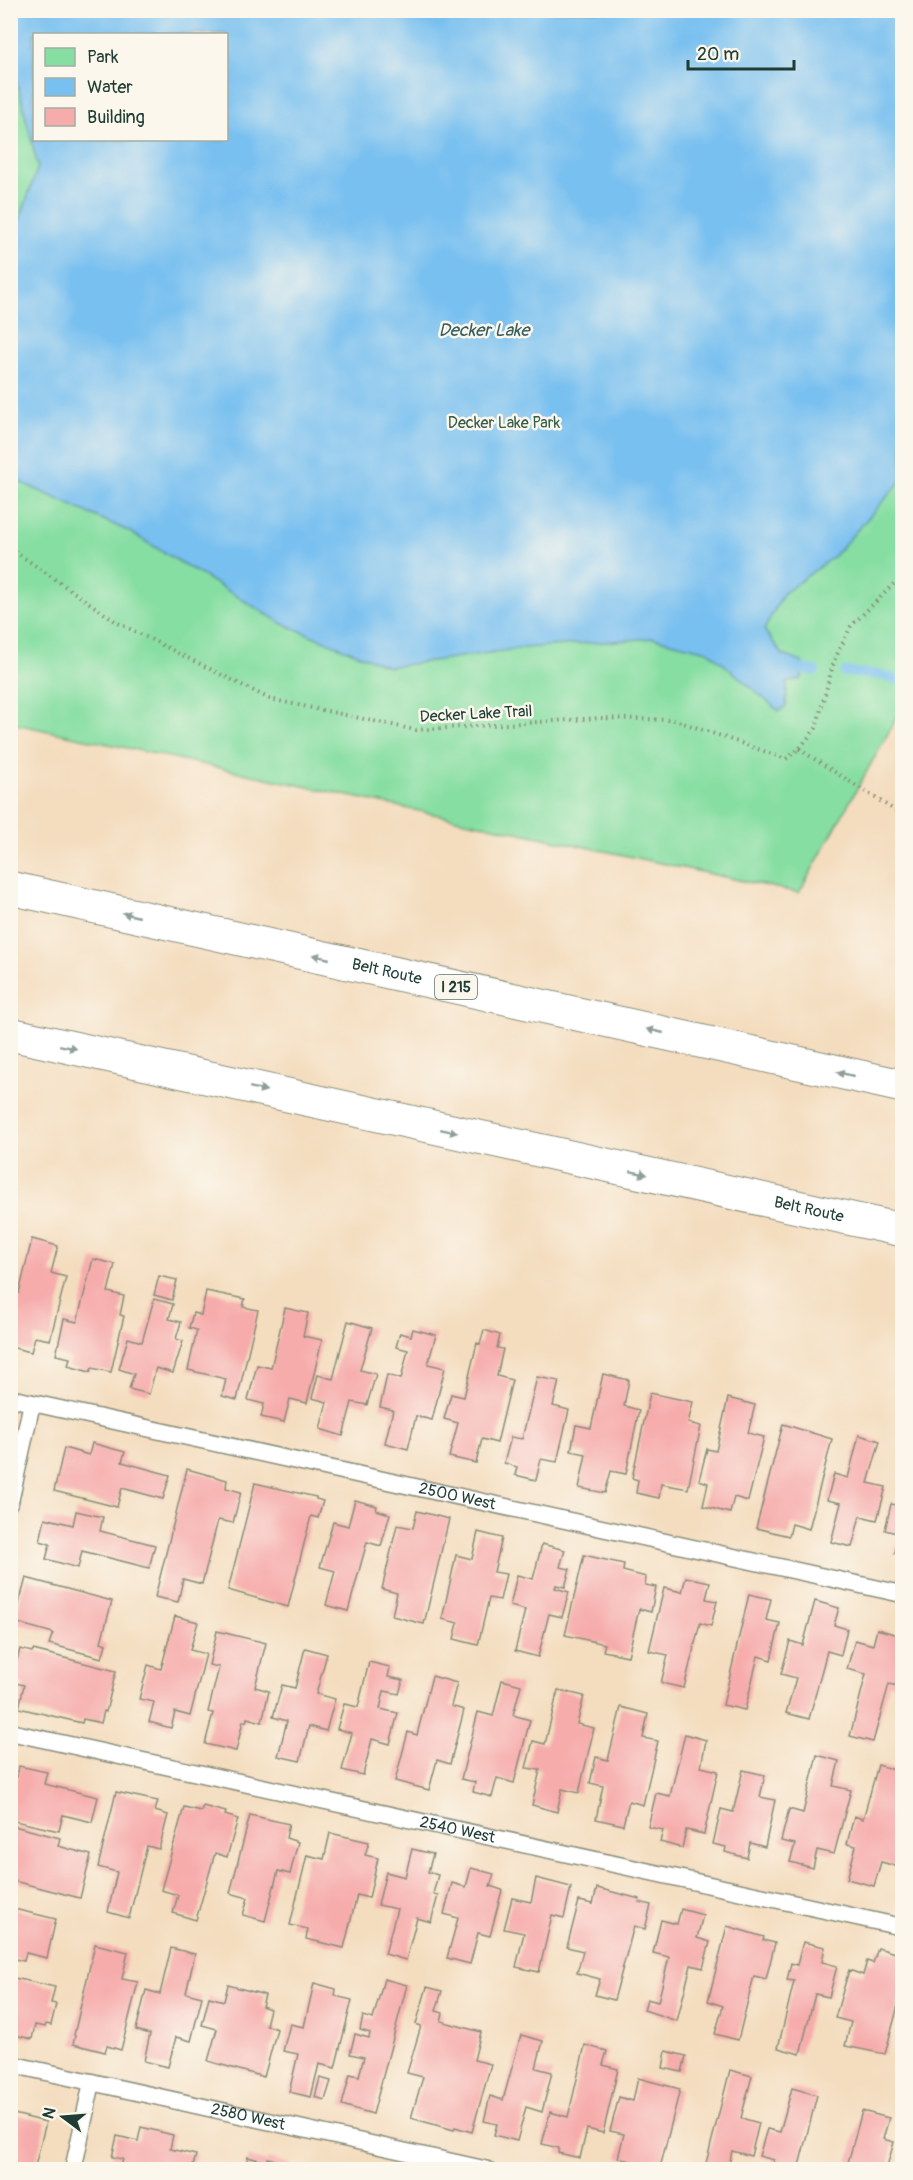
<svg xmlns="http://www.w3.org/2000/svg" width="913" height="2180" viewBox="0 0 913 2180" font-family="Pangolin,sans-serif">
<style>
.green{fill:#86dea2;stroke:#528e6b;stroke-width:1.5;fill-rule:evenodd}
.water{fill:#78c0f0;stroke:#4c7e92;stroke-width:1.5;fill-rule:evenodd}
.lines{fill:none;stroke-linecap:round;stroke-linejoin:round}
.stream{stroke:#78c0f0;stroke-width:10}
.building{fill:#f6acab}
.service-casing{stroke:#8a8d7a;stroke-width:19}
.motorway-casing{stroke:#8a8d7a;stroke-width:35}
.path{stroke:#8a8d7a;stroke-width:4;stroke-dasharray:1.5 4.5;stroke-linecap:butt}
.service{stroke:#fff;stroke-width:16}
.motorway{stroke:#fff;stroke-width:33}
.oneway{fill:#8f9e9a}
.labels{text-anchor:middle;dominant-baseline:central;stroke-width:5;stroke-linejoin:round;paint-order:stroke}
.shield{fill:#fbf7ec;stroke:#61756b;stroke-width:1.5}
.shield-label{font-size:15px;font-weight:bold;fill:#1f3d34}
.park-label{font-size:16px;fill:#345d4a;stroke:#fbf7ec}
.street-label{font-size:16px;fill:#1f3d34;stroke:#fbf7ec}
.water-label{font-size:18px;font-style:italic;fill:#355e63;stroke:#fbf7ec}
</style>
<rect width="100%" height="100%" fill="#fbf7ec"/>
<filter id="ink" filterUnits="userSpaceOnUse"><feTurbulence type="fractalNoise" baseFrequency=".0167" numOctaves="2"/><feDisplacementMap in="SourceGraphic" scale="12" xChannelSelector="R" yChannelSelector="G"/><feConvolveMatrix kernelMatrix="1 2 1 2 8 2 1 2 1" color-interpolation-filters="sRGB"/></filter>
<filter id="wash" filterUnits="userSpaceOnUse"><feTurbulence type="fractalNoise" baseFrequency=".008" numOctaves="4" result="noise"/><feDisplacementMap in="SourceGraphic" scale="24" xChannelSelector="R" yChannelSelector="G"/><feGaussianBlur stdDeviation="1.35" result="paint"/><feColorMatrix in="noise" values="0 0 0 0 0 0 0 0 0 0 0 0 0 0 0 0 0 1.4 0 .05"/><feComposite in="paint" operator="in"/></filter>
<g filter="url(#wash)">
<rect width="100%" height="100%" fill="#f4ddbf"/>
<path class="green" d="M11 11H902V708L799 893 11 723ZM34 34H226V140H34Z"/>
<path class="water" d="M11 10 902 11V480L834 556 783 594 764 630 783 655 802 662V679L787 682 786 706 779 711 708 651 654 638 523 648 389 667 281 623 130 532 11 478V239L14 236 38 167 11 57ZM34 34H226V140H34Z"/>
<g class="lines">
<path class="stream" d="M802 669 815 671
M845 672 881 675 902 681"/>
</g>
<g id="blocks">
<path class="building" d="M32 1239 58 1246 51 1273 66 1277 50 1340 35 1337 31 1352 10 1347 13 1318H10V1291L19 1293Z
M93 1259 115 1264 108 1292 124 1296 120 1315 124 1316 111 1372 92 1368 90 1372 68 1366 70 1358 56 1355 64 1319 77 1322Z
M159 1276 177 1280 172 1300 154 1295Z
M206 1291 245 1299 243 1307 258 1310 237 1400 222 1396 226 1379 188 1370 197 1330 189 1328 193 1313 201 1315Z
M154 1299 173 1304 169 1319 181 1322 176 1339 183 1341 173 1373 156 1368 149 1394 129 1389 134 1374 119 1369 128 1338 142 1342Z
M285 1308 308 1313 303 1336 322 1340 307 1403 290 1399 284 1422 261 1417 264 1404 248 1400 257 1365 271 1368Z
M348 1321 372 1328 360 1370 376 1374 367 1405 352 1402 343 1436 320 1429 327 1402 312 1398 318 1375 333 1379Z
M413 1329 436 1335 428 1364 445 1368 432 1420 416 1416 408 1449 385 1443 393 1410 380 1407 387 1375 401 1379 408 1350 396 1347 400 1333 411 1336Z
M484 1330 500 1335 497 1348 503 1349 497 1376 512 1380 497 1443 482 1439 476 1463 449 1457 458 1423 444 1419 451 1394 464 1397 477 1343 480 1344Z
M603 1374 629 1380 624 1406 639 1410 626 1474 611 1471 605 1493 579 1488 586 1454 571 1451 576 1425 591 1428Z
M537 1377 559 1381 553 1406 569 1410 557 1462 541 1459 536 1480 515 1475 517 1467 504 1463 511 1437 522 1439Z
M650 1393 693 1402 688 1423 701 1426 688 1489 661 1484 659 1498 636 1493 638 1480 632 1478Z
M728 1398 755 1405 748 1433 764 1437 748 1501 734 1497 730 1513 703 1506 708 1483 699 1480 707 1449 716 1451Z
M783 1424 832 1439 809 1529 792 1524 789 1536 756 1528Z
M859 1435 880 1441 868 1483 886 1487 877 1520 860 1516 852 1547 831 1542 841 1503 827 1500 834 1474 848 1478Z
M92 1443 125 1452 122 1462 170 1475 163 1499 122 1488 117 1507 54 1491 64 1448 89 1455Z
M187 1469 227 1480 226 1488 241 1492 233 1523 218 1520 202 1584 183 1579 178 1602 155 1597Z
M255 1483 316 1497V1499L323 1501 318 1518 311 1516 288 1607 228 1590Z
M355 1500 377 1506 376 1510 390 1514 381 1546 367 1542 348 1611 326 1605 335 1571 320 1567 333 1522 348 1526Z
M891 1504 902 1506V1555L895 1553 900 1534 885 1530Z
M76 1511 103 1517 100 1531 155 1545 149 1568 82 1551 78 1568 46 1559 50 1544 40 1541 45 1518 73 1525Z
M417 1511 449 1519 424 1624 392 1616 397 1593 382 1589 397 1525 413 1528Z
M478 1532 502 1538 494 1572 506 1574 500 1600 489 1598 478 1645 454 1639 458 1623 442 1619 456 1555 472 1559Z
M542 1544 565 1550 560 1567 570 1569 565 1587 556 1585 555 1588 569 1592 562 1617 549 1614 538 1657 515 1651 525 1610 510 1606 517 1575 533 1579Z
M584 1555 624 1564 623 1571 646 1577 645 1585 656 1587 651 1612 639 1609 628 1656 603 1651 605 1644 565 1635Z
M686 1577 710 1582 706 1599 717 1601 711 1626 700 1623 684 1688 661 1683 668 1655 649 1651 664 1588 682 1592Z
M26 1578 112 1601 101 1642 106 1644 102 1658 49 1644 53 1633 14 1622Z
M749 1594 771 1599 766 1620 780 1623 771 1660 758 1656 745 1710 723 1705Z
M815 1601 839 1608 834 1625 847 1629 841 1655 827 1651 809 1719 786 1713 796 1678 781 1674 790 1641 803 1645Z
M175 1616 198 1622 190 1650 206 1654 190 1716 175 1712 171 1728 149 1722 154 1702 139 1699 148 1665 161 1669Z
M877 1629 901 1636 900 1641H902V1673L899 1686 889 1684 873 1742 850 1736 866 1674 847 1669 855 1640 873 1645Z
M217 1631 266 1643 255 1687 269 1691 262 1722 247 1718 246 1722 243 1721 236 1751 205 1744 213 1713 208 1712 219 1667 209 1665Z
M305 1648 327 1654 316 1694 335 1699 326 1731 309 1726 300 1761 278 1756 287 1721 273 1717 282 1685 295 1688Z
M20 1649 32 1652 33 1650 116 1671 106 1712 104 1711 101 1723 83 1719 82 1723 19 1708 24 1685 11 1682Z
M369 1662 390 1667 388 1677 403 1680 399 1694 384 1691 380 1709 398 1713 390 1744 372 1739 363 1775 342 1770 352 1733 337 1729 344 1704 358 1707Z
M432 1676 457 1683 451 1706 464 1710 450 1764 437 1760 429 1790 395 1781 408 1732 417 1735Z
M502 1680 521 1685 513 1715 530 1720 514 1783 497 1778 492 1797 473 1792 475 1782 461 1779 478 1712 493 1716Z
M558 1690 584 1696 577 1724 594 1728 579 1793 562 1789 557 1812 532 1805 540 1770 526 1768 533 1741 545 1744Z
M621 1707 648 1714 643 1738 658 1741 643 1805 629 1801 623 1825 596 1819 603 1786 590 1783 596 1757 608 1760Z
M685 1734 706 1740 701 1767 718 1771 704 1834 686 1830 682 1848 660 1842 663 1830 648 1827 656 1793 670 1796Z
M817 1755 839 1761 833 1786 851 1790 834 1854 817 1850 813 1868 790 1862 795 1844 781 1841 789 1809 803 1813Z
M878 1765 902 1772 898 1798 902 1800V1840L896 1866 881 1862 874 1886 847 1879 856 1846 847 1844 854 1816 863 1819Z
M19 1766 47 1772 44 1784 98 1797 92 1822 63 1815 59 1831 10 1820V1776L17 1777Z
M743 1770 765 1775 760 1797 775 1800 765 1847 750 1843 747 1858 725 1852 726 1847 713 1844 721 1809 733 1812Z
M116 1792 158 1801 155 1811 168 1815 159 1849 147 1846 129 1918 108 1912 117 1872 98 1867Z
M203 1806 226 1812 225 1815 238 1819 227 1857 215 1853 196 1920 173 1913 178 1895 161 1890 184 1807 201 1811Z
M250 1815 289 1824 286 1838 298 1842 290 1874 278 1871 265 1921 243 1915 248 1898 230 1893Z
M10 1825 60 1838 58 1846 91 1855 80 1898 10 1880Z
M330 1833 369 1842 365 1855 378 1858 369 1898 357 1895 344 1948 306 1939 308 1929 290 1925 307 1855 324 1859Z
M412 1849 433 1854 428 1872 438 1875 433 1894 438 1895 431 1922 417 1918 406 1960 385 1954 397 1909 378 1905 386 1872 405 1877Z
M471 1868 494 1874 490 1886 502 1890 490 1936 478 1933 470 1964 447 1958 458 1918 444 1914 452 1883 466 1887Z
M536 1878 571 1887 564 1918 552 1915 539 1972 516 1967 524 1933 504 1929 512 1898 531 1902Z
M597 1888 640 1899 639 1902 651 1905 645 1929 634 1926 614 2000 595 1995 600 1979 577 1973 583 1951 567 1947 579 1901 593 1904Z
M10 1908 56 1919 47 1958 26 1953 24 1961 10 1958Z
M681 1909 703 1915 697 1938 710 1942 703 1968 691 1965 677 2021 644 2010 647 1999 658 2002 669 1957 653 1953 661 1920 677 1924Z
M727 1926 764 1937 763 1940 775 1943 766 1979 754 1976 738 2040 715 2034 723 2006 708 2001Z
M803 1942 825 1947 822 1962 837 1966 829 1997 815 1994 800 2054 778 2048 794 1981 787 1980 791 1963 797 1965Z
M95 1944 128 1952 122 1979 138 1982 121 2050 107 2046 105 2052 73 2044 75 2036 74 2035Z
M171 1948 195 1954 186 1993 202 1997 191 2041 176 2037 168 2067 144 2061 150 2034 136 2030 146 1990 160 1994Z
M878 1948 902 1955V1991L885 2054 845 2046 851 2022 835 2018 849 1970 863 1975 867 1961 873 1963Z
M10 1977 55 1987 51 2003 56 2004 51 2025 46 2024 45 2027 35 2025 32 2039 10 2034Z
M384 1979 407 1985 373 2114 342 2105 350 2074 359 2076 364 2057 350 2054 355 2034 369 2038 370 2033 360 2030 363 2016 373 2019Z
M314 1983 336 1989 335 1996 352 2000 335 2068 319 2064 311 2097 289 2092 298 2054 283 2051 290 2024 304 2027Z
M228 1985 265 1995 262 2006 270 2009 266 2025 277 2029 264 2077 208 2061 217 2029 202 2025 209 1997 224 2001Z
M427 1987 442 1991 436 2011 443 2013 441 2021 481 2032 474 2060 491 2064 472 2132 455 2127 454 2130 411 2118 423 2077 407 2073 421 2026 416 2024Z
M521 2035 543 2041 536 2068 552 2072 542 2112 526 2107 517 2141 494 2135 497 2124 484 2121 490 2096 503 2100Z
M585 2045 607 2051 603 2065 618 2069 603 2133 587 2129 580 2158 558 2153 559 2148 542 2144 550 2112 568 2117Z
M666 2051 686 2056 682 2072 663 2068Z
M730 2070 752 2076 741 2118 759 2123 751 2156 732 2151 728 2170H713L705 2167Z
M320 2078 331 2081 325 2100 315 2097Z
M638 2078 680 2089 660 2168 618 2158 624 2134 610 2131 619 2097 633 2101Z
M792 2088 817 2095 798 2170H772L774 2160 759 2156 767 2129 780 2132Z
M862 2111 889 2118 883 2139 894 2142 886 2170H846Z
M10 2113 46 2122 34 2170H10Z
M141 2127 173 2135 170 2149 196 2155 192 2170H120L123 2159 112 2157 117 2136 138 2141Z
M248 2157 267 2162 268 2158 289 2164 287 2170H245Z"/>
</g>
</g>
<g filter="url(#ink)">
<use href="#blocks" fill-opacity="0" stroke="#8a8d7a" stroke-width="1.5"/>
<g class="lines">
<g class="service-casing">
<g id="service">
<path id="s1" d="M10 1398 902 1594"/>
<path d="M10 1502 32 1403"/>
<path id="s2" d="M10 1732 902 1927"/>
<path id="s3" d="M10 2064 488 2170"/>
<path d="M73 2170 92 2082"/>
</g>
</g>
<g class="motorway-casing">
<g id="motorway">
<path id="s4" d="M10 888 902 1086"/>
<path id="s5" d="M10 1034 902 1230"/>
</g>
</g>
<path class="path" d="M10 548 118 623 270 699 416 730 599 718 675 720 786 759 799 749 816 728 834 661 851 626 902 576
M799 749 902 815"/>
<use href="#service" class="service"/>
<use href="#motorway" class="motorway"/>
</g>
<defs><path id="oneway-solid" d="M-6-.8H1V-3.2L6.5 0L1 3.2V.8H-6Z" transform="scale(1.5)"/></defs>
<g class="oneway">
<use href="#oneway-solid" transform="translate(131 915) rotate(-167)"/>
<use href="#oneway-solid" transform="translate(321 957) rotate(-167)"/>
<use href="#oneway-solid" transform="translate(655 1031) rotate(-167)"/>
<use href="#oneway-solid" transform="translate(68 1047) rotate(12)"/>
<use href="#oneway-solid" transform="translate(845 1074) rotate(-167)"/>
<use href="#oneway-solid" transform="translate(258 1089) rotate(12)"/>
<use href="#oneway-solid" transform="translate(449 1131) rotate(12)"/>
<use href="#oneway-solid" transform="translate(639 1173) rotate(12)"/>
</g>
</g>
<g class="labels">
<rect class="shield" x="435" y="975" width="42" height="24" rx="4.5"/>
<g class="shield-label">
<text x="456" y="987">I 215</text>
</g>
<g class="park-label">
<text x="504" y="423">Decker Lake Park</text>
</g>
<g class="street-label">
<text transform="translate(476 714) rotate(-3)">Decker Lake Trail</text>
<text stroke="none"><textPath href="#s4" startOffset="386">Belt Route</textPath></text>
<text stroke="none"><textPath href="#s5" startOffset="818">Belt Route</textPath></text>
<text stroke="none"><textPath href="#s1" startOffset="458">2500 West</textPath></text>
<text stroke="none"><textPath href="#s2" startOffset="458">2540 West</textPath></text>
<text stroke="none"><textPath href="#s3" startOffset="244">2580 West</textPath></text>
</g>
<g class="water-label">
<text x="484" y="330">Decker Lake</text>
</g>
</g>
<rect width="913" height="2180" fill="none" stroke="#fbf7ec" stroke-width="36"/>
<rect x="33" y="33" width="195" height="108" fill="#fbf7ec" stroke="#a3ada2" stroke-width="1.5"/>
<rect x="45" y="48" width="30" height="18" fill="#86dea2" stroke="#a3ada2" stroke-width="1.5"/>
<text x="87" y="63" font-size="18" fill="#1f3d34">Park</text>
<rect x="45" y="78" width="30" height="18" fill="#78c0f0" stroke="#a3ada2" stroke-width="1.5"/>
<text x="87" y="93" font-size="18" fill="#1f3d34">Water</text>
<rect x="45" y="108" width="30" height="18" fill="#f6acab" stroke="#a3ada2" stroke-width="1.5"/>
<text x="87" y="123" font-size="18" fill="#1f3d34">Building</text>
<g transform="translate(63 2117) rotate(286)" stroke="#fbf7ec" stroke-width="4.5" paint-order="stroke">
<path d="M0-4.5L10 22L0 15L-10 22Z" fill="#1f3d34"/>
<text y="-9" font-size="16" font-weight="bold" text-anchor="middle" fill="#1f3d34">N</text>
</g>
<path d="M688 60v9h106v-9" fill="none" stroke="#1f3d34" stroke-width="3"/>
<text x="697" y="60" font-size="18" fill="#1f3d34" stroke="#fbf7ec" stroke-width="4.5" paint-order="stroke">20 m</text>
</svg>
